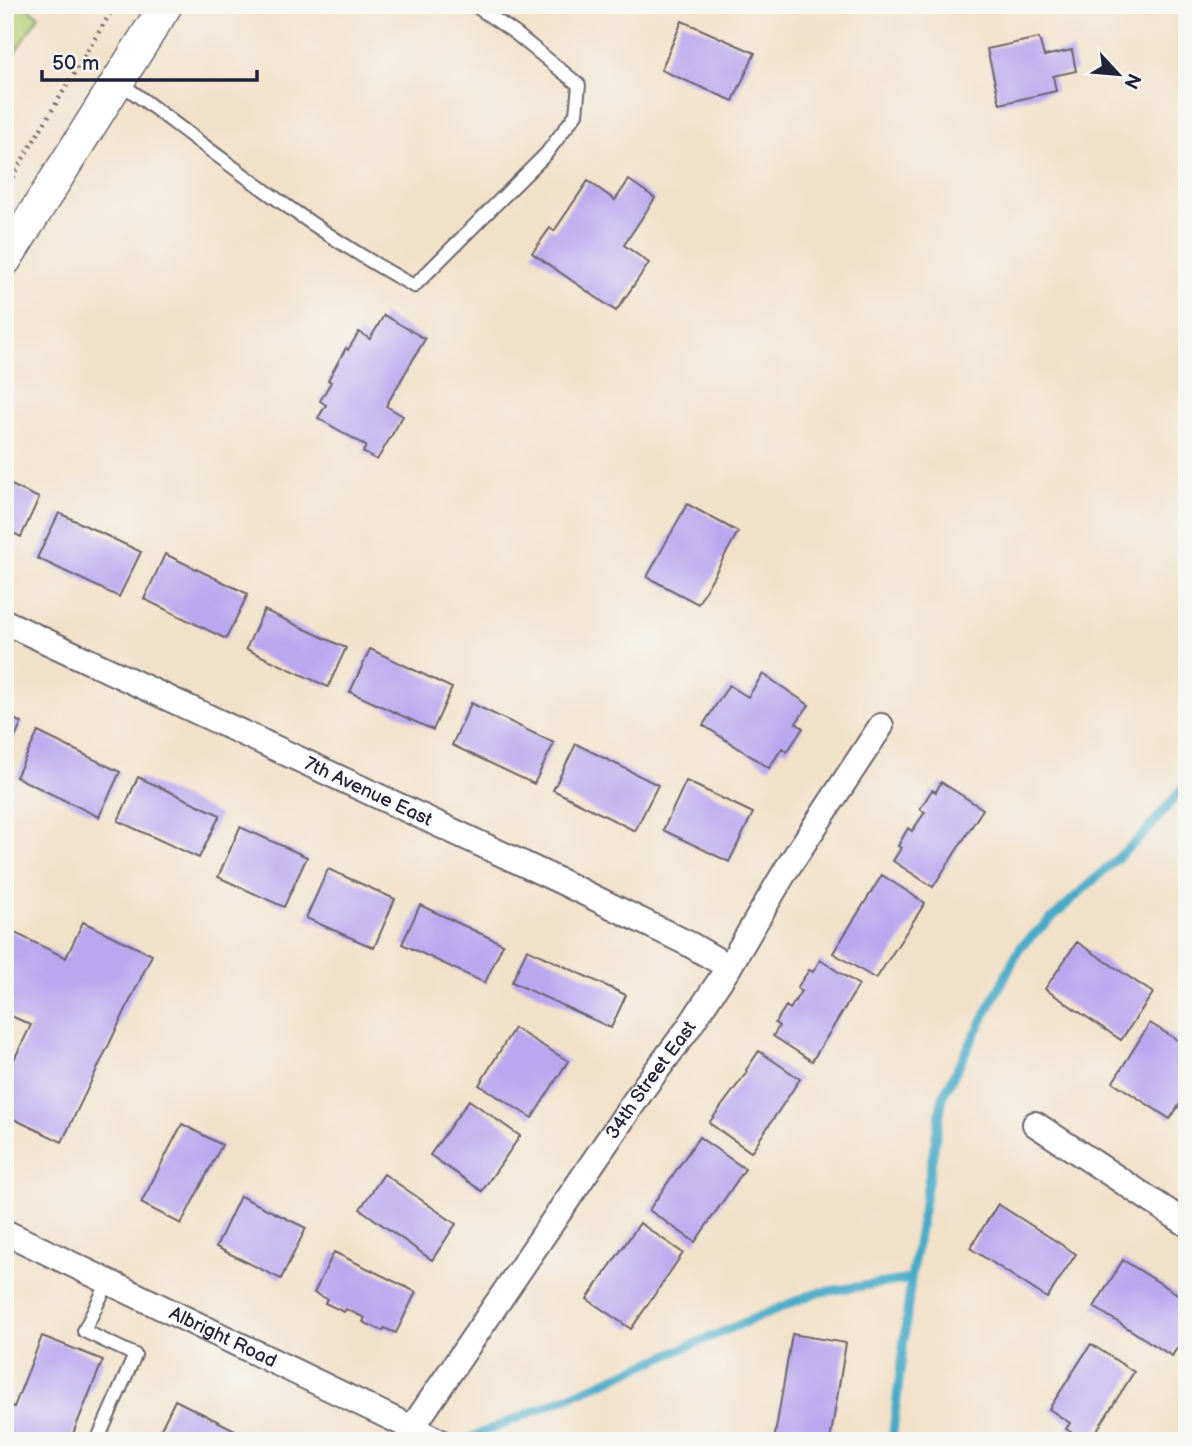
<svg xmlns="http://www.w3.org/2000/svg" width="1192" height="1446" viewBox="0 0 1192 1446" font-family="'Balsamiq Sans',sans-serif">
<style>
.green{fill:#b6d075;stroke:#6c7958;stroke-width:2}
.lines{fill:none;stroke-linecap:round;stroke-linejoin:round}
.stream{stroke:#47aac7;stroke-width:9}
.building{fill:#b9a7ef}
.service-casing{stroke:#6b656d;stroke-width:16}
.minor-casing{stroke:#6b656d;stroke-width:28}
.tertiary-casing{stroke:#6b656d;stroke-width:35}
.path{stroke:#6b656d;stroke-width:4.5;stroke-dasharray:2 5;stroke-linecap:butt}
.service{stroke:#fff;stroke-width:12}
.minor{stroke:#fff;stroke-width:24}
.tertiary{stroke:#fff;stroke-width:32}
.labels{text-anchor:middle;dominant-baseline:central;stroke-width:5;stroke-linejoin:round;paint-order:stroke}
.street-label{font-size:19px;fill:#22223b;stroke:#f6f6f2}
</style>
<rect width="100%" height="100%" fill="#f6f6f2"/>
<filter id="ink" filterUnits="userSpaceOnUse"><feTurbulence type="fractalNoise" baseFrequency=".0143" numOctaves="2"/><feDisplacementMap in="SourceGraphic" scale="14" xChannelSelector="R" yChannelSelector="G"/><feConvolveMatrix kernelMatrix="1 2 1 2 8 2 1 2 1" color-interpolation-filters="sRGB"/></filter>
<filter id="wash" filterUnits="userSpaceOnUse"><feTurbulence type="fractalNoise" baseFrequency=".00686" numOctaves="4" result="noise"/><feDisplacementMap in="SourceGraphic" scale="28" xChannelSelector="R" yChannelSelector="G"/><feGaussianBlur stdDeviation="1.57" result="paint"/><feColorMatrix in="noise" values="0 0 0 0 0 0 0 0 0 0 0 0 0 0 0 0 0 1.4 0 .05"/><feComposite in="paint" operator="in"/></filter>
<g filter="url(#wash)">
<rect width="100%" height="100%" fill="#f2e1c9"/>
<path class="green" d="M5 5H23L39 16 5 67Z"/>
<g class="lines">
<path class="stream" d="M463 1441 815 1293 911 1279
M892 1441 911 1279 943 1096 1021 946 1143 835 1187 783"/>
</g>
<g id="blocks">
<path class="building" d="M682 21 755 53 733 101 661 70Z
M1039 38 1044 56 1072 50 1076 71 1053 76 1056 91 1000 104 987 49Z
M629 180 655 198 624 245 649 263 616 311 532 253 550 228 554 231 588 181 615 200Z
M384 315 425 339 386 406 403 416 377 460 363 452 366 446 318 418 326 405 320 401 331 382 328 380 346 348 348 350 359 332 370 339Z
M5 482 39 498 21 537 5 529Z
M687 504 738 532 698 604 647 577Z
M59 513 141 552 119 597 37 558Z
M165 554 248 594 226 639 144 599Z
M264 610 346 648 328 687 246 649Z
M370 649 452 688 433 730 350 692Z
M763 674 809 705 796 723 803 728 787 752 782 748 769 768 703 725 729 685 748 697Z
M471 703 554 743 534 784 452 745Z
M5 715 22 723 5 758Z
M38 732 120 772 99 817 16 777Z
M576 744 658 785 635 831 553 790Z
M138 777 220 815 199 858 118 821Z
M686 781 753 813 729 862 663 830Z
M941 782 983 809 933 887 893 861 901 848 898 846 908 828 912 831 925 812 920 809 932 790 936 792Z
M240 827 307 857 284 907 218 877Z
M328 869 395 899 374 948 306 918Z
M882 875 925 903 876 979 833 953Z
M420 905 503 944 485 983 402 944Z
M83 922 152 955 62 1142 5 1115V1078L31 1025 5 1013V928L66 958Z
M1077 942 1153 993 1121 1040 1045 989Z
M527 949 626 995 611 1028 512 982Z
M820 960 859 985 812 1061 773 1036 779 1026 775 1023 786 1006 790 1009 801 991 797 988 809 970 813 972Z
M1150 1023 1187 1046V1093L1170 1119 1113 1082Z
M514 1028 568 1061 532 1118 479 1085Z
M759 1051 800 1079 751 1152 709 1123 747 1072 746 1070Z
M469 1100 520 1136 482 1191 430 1155Z
M182 1124 222 1145 181 1224 141 1203Z
M699 1137 745 1169 695 1242 649 1210Z
M384 1174 456 1224 432 1260 360 1209Z
M240 1196 306 1228 281 1279 216 1247Z
M998 1204 1076 1254 1047 1298 970 1248Z
M640 1223 683 1253 631 1329 587 1299Z
M334 1252 416 1292 396 1333 384 1328 383 1331 363 1322 365 1318 346 1309 344 1312 325 1303 327 1299 314 1293Z
M1123 1260 1187 1300V1332L1172 1356 1094 1307Z
M792 1334 846 1343 830 1441H774Z
M42 1336 103 1360 70 1441H5V1404L14 1407Z
M1091 1344 1134 1372 1090 1441H1085L1066 1429 1070 1423 1049 1409Z
M175 1400 241 1433 237 1441H155Z"/>
</g>
</g>
<g filter="url(#ink)">
<use href="#blocks" fill-opacity="0" stroke="#6b656d" stroke-width="2"/>
<g class="lines">
<g class="service-casing">
<path id="service" d="M118 81C214 152 310 230 414 286L546 154 576 114 579 85 515 33 474 5
M97 1441 135 1355 84 1331 108 1282"/>
</g>
<g class="minor-casing">
<g id="minor">
<path id="s1" d="M5 622 562 882 689 944 729 967"/>
<path d="M1035 1124 1187 1224"/>
<path id="s2" d="M5 1232 439 1441"/>
<path id="s3" d="M412 1428 645 1086 687 1030 729 967 786 870 881 726"/>
</g>
</g>
<g class="tertiary-casing">
<path id="tertiary" d="M5 260 166 5"/>
</g>
<path class="path" d="M5 189 115 5"/>
<use href="#service" class="service"/>
<use href="#minor" class="minor"/>
<use href="#tertiary" class="tertiary"/>
</g>
</g>
<g class="labels">
<g class="street-label">
<text stroke="none"><textPath href="#s1" startOffset="401">7th Avenue East</textPath></text>
<text stroke="none"><textPath href="#s3" startOffset="422">34th Street East</textPath></text>
<text stroke="none"><textPath href="#s2" startOffset="242">Albright Road</textPath></text>
</g>
</g>
<rect width="1192" height="1446" fill="none" stroke="#f6f6f2" stroke-width="28"/>
<g transform="translate(1118 74) rotate(116)" stroke="#f6f6f2" stroke-width="5" paint-order="stroke">
<path d="M0-5L12 26L0 18L-12 26Z" fill="#22223b"/>
<text y="-10" font-size="19" font-weight="bold" text-anchor="middle" fill="#22223b">N</text>
</g>
<path d="M42 70v10h215v-10" fill="none" stroke="#22223b" stroke-width="3.5"/>
<text x="52" y="70" font-size="21" fill="#22223b" stroke="#f6f6f2" stroke-width="5" paint-order="stroke">50 m</text>
</svg>
